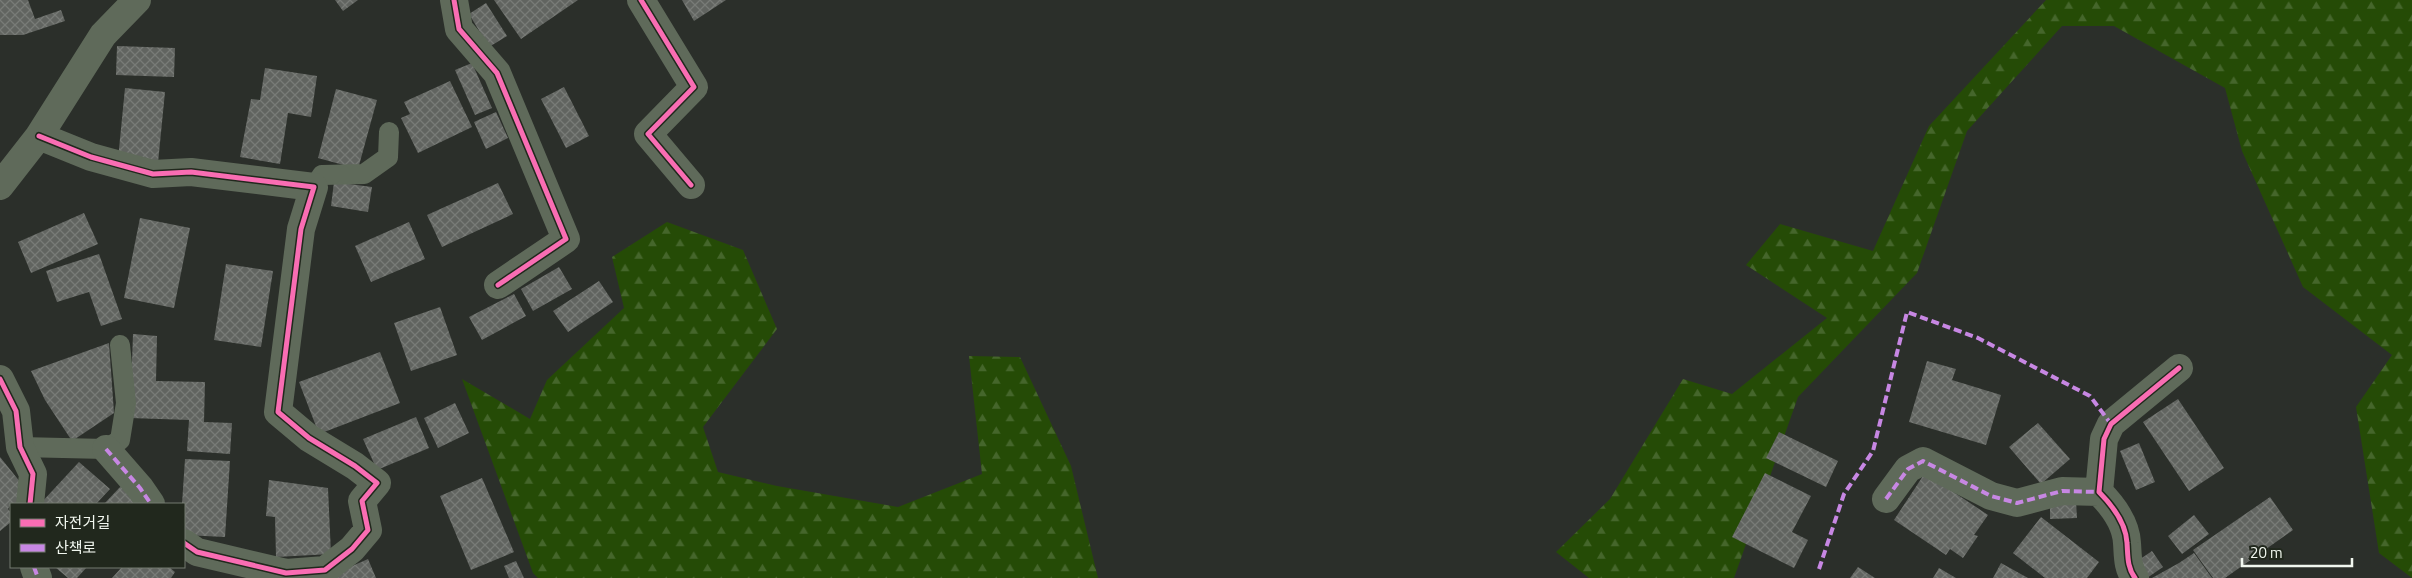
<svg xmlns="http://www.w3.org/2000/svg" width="2412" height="578" viewBox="0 0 2412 578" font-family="'Titillium Web','Noto Sans KR',sans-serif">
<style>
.forest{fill:url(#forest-firs)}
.building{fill:url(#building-cross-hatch)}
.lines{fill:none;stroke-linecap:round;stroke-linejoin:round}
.lane{stroke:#5f6a5a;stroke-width:20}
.street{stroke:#5f6a5a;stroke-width:28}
.quiet{stroke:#c787e3;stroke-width:4;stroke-dasharray:8 4;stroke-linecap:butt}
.cycleway-casing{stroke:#21281d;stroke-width:8}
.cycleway{stroke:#f96db3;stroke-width:5}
</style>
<defs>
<pattern id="forest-firs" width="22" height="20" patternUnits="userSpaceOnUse" patternTransform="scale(1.25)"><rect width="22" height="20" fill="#254b06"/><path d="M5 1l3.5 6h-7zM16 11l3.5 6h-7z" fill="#45662b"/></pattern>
<pattern id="building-cross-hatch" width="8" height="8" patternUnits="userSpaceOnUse" patternTransform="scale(1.25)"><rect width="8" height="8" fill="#616460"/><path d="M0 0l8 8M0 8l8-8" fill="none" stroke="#787b77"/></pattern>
</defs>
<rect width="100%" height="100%" fill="#2b2f2a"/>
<path class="forest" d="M2046 0H2412V578L2379 553 2356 407 2392 355 2303 287 2242 151 2225 88 2114 26H2062L1967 131 1917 273 1798 397 1734 578H1589L1556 552 1610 499 1683 379 1732 394 1827 318 1746 265 1780 224 1873 251 1929 126Z
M667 222 743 250 777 329 703 427 718 472 777 486 898 507 982 474 969 356 1020 357 1071 466 1098 578H538L533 573 462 379 530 419 547 380 624 308 612 257Z"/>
<path class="building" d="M0 0H28L35 19 61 10 65 21 23 35H0Z
M335 0H358L343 11Z
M494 0H578L521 39Z
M682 0H726L694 21Z
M486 3 507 36 489 47 469 14Z
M117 46 175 48 174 77 116 75Z
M472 63 492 108 475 115 455 70Z
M265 68 317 76 311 117 288 113 280 164 240 157 251 99 260 100Z
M450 81 472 127 418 153 401 118 410 114 404 102Z
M564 87 589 136 566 148 541 99Z
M125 88 165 92 158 163 118 159Z
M336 89 377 100 358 169 318 158Z
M496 112 508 138 486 149 474 122Z
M334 182 372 187 368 212 331 206Z
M498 183 513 214 442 247 427 215Z
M84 213 98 244 31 273 18 242Z
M140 218 190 228 174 308 124 298Z
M409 222 425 259 371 282 355 246Z
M99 254 122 319 101 326 89 292 57 302 46 271Z
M226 264 273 271 261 347 214 340Z
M559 267 572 289 533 311 521 289Z
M599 281 613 302 568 332 553 311Z
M514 294 526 316 482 340 469 317Z
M440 307 457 355 411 371 394 323Z
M133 334 157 336 156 381 205 382 204 422 232 423 230 454 187 451 189 420 130 418Z
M109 343 114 413 72 441 45 400 31 371Z
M380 352 400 403 319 434 299 382Z
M1927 361 1956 369 1952 380 2001 395 1986 445 1909 422Z
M2178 399 2224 468 2189 491 2143 422Z
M455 403 469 433 438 448 424 418Z
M416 417 429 448 377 470 363 439Z
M2038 423 2070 459 2041 484 2009 447Z
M1779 432 1838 461 1826 487 1766 458Z
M2139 443 2155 482 2136 490 2120 451Z
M0 457 29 493 15 504H11L8 509 11 513V522L0 531Z
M185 459 230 461 225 537 184 535V504H182Z
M79 462 110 489 96 504H40Z
M1765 473 1811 496 1792 532 1808 540 1794 568 1732 537Z
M1925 473 1988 515 1974 535 1978 536 1963 558 1950 549 1946 555 1894 520Z
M482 478 514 552 471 570 440 496Z
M269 480 328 488 331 554 276 557 275 517 266 516Z
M121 486 142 504H104Z
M2270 497 2293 530 2225 578H2213L2193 550Z
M2076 501 2077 518 2050 519V502Z
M2194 515 2209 534 2182 554 2168 536Z
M2041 517 2099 562 2087 578H2045L2013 553Z
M2152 551 2163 567 2147 578 2133 564Z
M2194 553 2212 578H2152L2179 563Z
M368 559 376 578H334L332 575Z
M516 561 524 578H509L504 566Z
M2001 563 2028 578H1993Z
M55 567H87L77 578H68Z
M122 567H169L175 572 171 578H112Z
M1858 567 1875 578H1850Z
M1939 568 1956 578H1933Z"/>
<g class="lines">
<path class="lane" d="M314 187 322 175 364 174 388 157 389 132
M20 447 106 449 120 440 126 403 120 345"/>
<path class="street" d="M454 0 459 29 497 73 566 239 498 285
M641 0 694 87 648 134 691 185
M39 136 91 157 153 174 191 172 314 187 301 229 278 412 309 438 355 466 377 483 362 501 368 530 352 549 325 570 286 573 197 552 184 543
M0 186 39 136 103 35 137 0
M0 379 16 411 20 447 33 474 30 504
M106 449 140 488 151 504
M1886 499 1908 469 1923 461 1991 496 2017 503 2062 491 2099 492
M34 567 38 578
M2135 578C2127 567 2128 556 2127 543 2126 523 2113 506 2099 492L2104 439 2111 424 2179 368"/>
<path class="quiet" d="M106 449 140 488 151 504
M1886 499 1908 469 1923 461 1991 496 2017 503 2062 491 2099 492
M34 567 38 578
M1819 569 1844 494 1873 451 1907 312 1978 338 2090 396 2111 424"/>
<g class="cycleway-casing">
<path id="cycleway" d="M454 0 459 29 497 73 566 239 498 285
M641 0 694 87 648 134 691 185
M39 136 91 157 153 174 191 172 314 187 301 229 278 412 309 438 355 466 377 483 362 501 368 530 352 549 325 570 286 573 197 552 184 543
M0 379 16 411 20 447 33 474 30 504
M2135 578C2127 567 2128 556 2127 543 2126 523 2113 506 2099 492L2104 439 2111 424 2179 368"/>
</g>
<use href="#cycleway" class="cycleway"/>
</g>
<rect x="10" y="503" width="175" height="65" fill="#21281d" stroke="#747b71"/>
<rect x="20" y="519" width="25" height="8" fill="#f96db3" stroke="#747b71"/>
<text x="55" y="528" font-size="15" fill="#f1f7ef">자전거길</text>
<rect x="20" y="544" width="25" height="8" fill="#c787e3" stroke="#747b71"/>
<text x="55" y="553" font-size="15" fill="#f1f7ef">산책로</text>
<path d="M2242 558v8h110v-8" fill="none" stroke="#f1f7ef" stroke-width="2.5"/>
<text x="2250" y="558" font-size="15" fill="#f1f7ef" stroke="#21281d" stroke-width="4" paint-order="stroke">20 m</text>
</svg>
